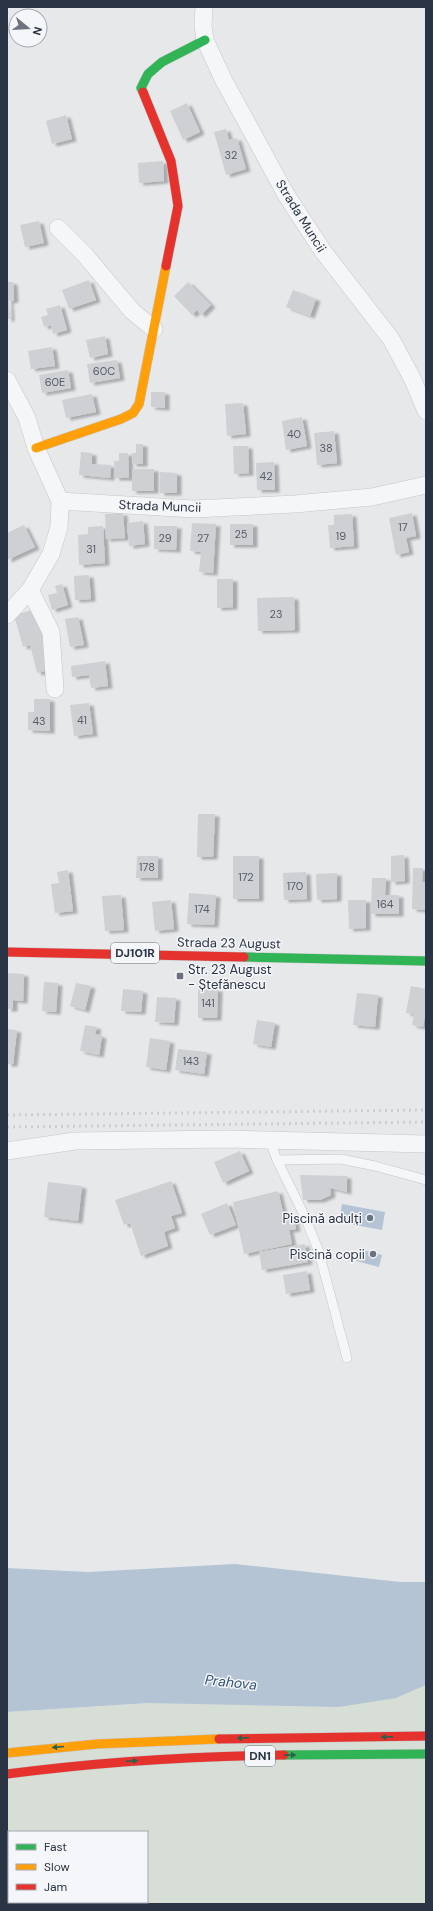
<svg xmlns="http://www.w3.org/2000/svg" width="433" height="1911" viewBox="0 0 433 1911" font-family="'DM Sans',sans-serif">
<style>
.green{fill:#d6ded6;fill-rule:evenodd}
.water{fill:#b4c4d5}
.building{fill:#ced0d3;filter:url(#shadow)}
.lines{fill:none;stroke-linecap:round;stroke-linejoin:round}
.lane-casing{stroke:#c4c6c8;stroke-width:10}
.street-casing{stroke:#c4c6c8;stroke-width:18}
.fast-casing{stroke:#c4c6c8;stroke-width:10}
.slow-casing{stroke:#c4c6c8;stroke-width:10}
.jam-casing{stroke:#c4c6c8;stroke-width:10}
.lane{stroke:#f5f6f7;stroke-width:9}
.street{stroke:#f5f6f7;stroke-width:17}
.fast{stroke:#30b455;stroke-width:9}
.slow{stroke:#ff9f0a;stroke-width:9}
.jam{stroke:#e5322d;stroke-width:9}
.rail{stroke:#cecfd2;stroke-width:3;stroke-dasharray:2 4;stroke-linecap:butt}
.oneway{fill:#2d614b}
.poi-dot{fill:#6c737f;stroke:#f4f6f9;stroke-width:1.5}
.labels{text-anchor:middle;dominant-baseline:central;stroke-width:3;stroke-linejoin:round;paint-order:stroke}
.number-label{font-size:11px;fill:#545c69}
.shield{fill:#f4f6f9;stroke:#676e7b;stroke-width:1}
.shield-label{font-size:12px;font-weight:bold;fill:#2b3445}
.street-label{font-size:13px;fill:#2b3445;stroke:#f4f6f9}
.poi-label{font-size:13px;fill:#2b3445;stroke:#f4f6f9;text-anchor:end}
.water-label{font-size:14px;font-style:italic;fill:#34527a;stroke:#f4f6f9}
</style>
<defs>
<filter id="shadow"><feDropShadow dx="4.5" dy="2.5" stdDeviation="1" flood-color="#0004"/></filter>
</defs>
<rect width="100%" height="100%" fill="#e6e8ea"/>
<path class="green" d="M426 1685V1904H7V1712L148 1703 396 1698ZM9 1832H147V1902H9Z"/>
<path class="water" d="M342 1204 385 1212 382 1230 339 1222Z
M359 1249 382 1255 379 1267 356 1261Z
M235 1564 400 1582H426V1685L396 1698 339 1707 148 1703 7 1712V1568L88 1572Z"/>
<path class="building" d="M187 103 200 132 183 140 170 111Z
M66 115 72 139 52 144 46 121Z
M226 129 229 140 237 138 246 169 226 175 214 132Z
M163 161 164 181 139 183 138 163Z
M39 221 44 243 25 247 20 225Z
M89 280 96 300 69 309 62 290Z
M7 282H13L14 300 9 301 10 319H7Z
M188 282 211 305 201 315 197 310 192 315 174 296Z
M293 290 316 299 310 316 286 307Z
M60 305 67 330 53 334 51 325 44 327 41 317 48 315 46 309Z
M105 336 108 354 90 358 86 340Z
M52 347 55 366 31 369 28 351Z
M117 360 120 378 90 383 87 364Z
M68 370 71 388 42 393 39 375Z
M151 392H165V408L151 407Z
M92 394 96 412 66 418 62 400Z
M243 403 246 434 227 436 225 404Z
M302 417 307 446 286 450 282 421Z
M334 431 337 463 317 465 314 433Z
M136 444H143V464H132V453H136Z
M233 446H248L249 473 234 474Z
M81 452 92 453V464L111 465 110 478 79 475Z
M119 453H128L129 478H115L114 461H119Z
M274 462 275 490H257L256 463Z
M132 469H154V491H132Z
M160 472 177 473V493H160Z
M123 513 125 538 106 539 105 514Z
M412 513 416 536 406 538 409 552 396 555 389 518Z
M352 514 354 546 330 548 328 525H334V515Z
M143 521 145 544 129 546 127 523Z
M192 523 216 524 213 573 199 572 201 552 190 551Z
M230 524H253V545H230Z
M24 525 35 547 7 560V533Z
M103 526 105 563 79 565 78 535 88 534V527Z
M154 526H177L176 550 154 549Z
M89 575 91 599 75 600 74 576Z
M217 579H233V607L217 608Z
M62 584 68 605 52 610 48 595 57 593 55 586Z
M294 597 295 630 258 631 257 598Z
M36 609 52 669 37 673 30 645 23 647 14 615Z
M78 617 84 645 70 647 65 619Z
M105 661 108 686 91 688 89 675 72 677 71 666Z
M34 699H50V731L28 730V712H34Z
M89 703 93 734 74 736 70 705Z
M198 814H215L213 857H197Z
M404 855 405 881 391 882V856Z
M137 856H158V878H136Z
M233 856H259V899H233Z
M413 868H423L422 882H426V910L412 909Z
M68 870 73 911 55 913 51 884 59 883 57 872Z
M306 872 307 899 284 900 283 873Z
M337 873V899L317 900 316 874Z
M372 878H386L385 895H399V914H371Z
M189 893 216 895 214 925 187 924Z
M121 895 124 930 105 931 102 896Z
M171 900 174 929 155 931 152 902Z
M348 900H366V928L349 929Z
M7 973 24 974 23 1001 13 1000V1009H7Z
M44 982 58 983 56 1012 42 1011Z
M76 983 91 986 85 1010 70 1006Z
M411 986 426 989V1009L423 1027 412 1025 414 1014 406 1013Z
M198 988 218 989 217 1018H198Z
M123 989 143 991 141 1012 121 1011Z
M357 993 378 995 375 1027 353 1025Z
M157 997 176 998 174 1023 155 1022Z
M257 1020 275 1023 271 1047 253 1044Z
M85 1025 97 1027 95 1034 102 1036 99 1055 80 1051Z
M7 1029 17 1030 13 1064H7Z
M150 1038 170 1041 166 1070 146 1067Z
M178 1049 207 1052 204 1074 175 1070Z
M240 1151 249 1171 223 1183 214 1162Z
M300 1175 347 1176V1192L330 1188 331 1195 320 1200H303Z
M171 1181 182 1213 171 1216 175 1228 164 1232 168 1246 141 1256 130 1223 124 1225 115 1200Z
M48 1182 82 1186 78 1221 44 1217Z
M278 1191 285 1221 294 1219 296 1229 289 1230 292 1244 244 1254 233 1202Z
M227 1203 236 1225 210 1235 201 1214Z
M305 1244 308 1262 262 1270 259 1252Z
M307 1271 310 1290 286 1294 283 1275Z"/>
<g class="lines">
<g class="lane-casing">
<path id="lane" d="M270 1141 277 1160 341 1159 375 1166 426 1180
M277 1160 305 1217 319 1252 347 1358"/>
</g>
<g class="street-casing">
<path id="street" d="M204 7 203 25 205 40 223 79 259 145 285 193 322 250 391 339 412 378 426 411
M58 228 85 255 132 311 154 329
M7 380 27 418 36 448 60 501 59 527 51 554 30 590 7 615
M60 501 194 509 295 504 372 497 426 485
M30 590 51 632 55 689
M7 1151 75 1141 229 1139 426 1144"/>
</g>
<g class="fast-casing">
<path id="fast" d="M143 92 141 88 148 74 162 62 205 40
M244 957 426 961
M284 1755 426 1754"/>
</g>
<g class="slow-casing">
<path id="slow" d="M36 448 121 419 133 413 139 404 166 266
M7 1753 97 1744 219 1739"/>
</g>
<g class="jam-casing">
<path id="jam" d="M143 92 171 161 178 206 166 266
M7 952 244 957
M219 1739 426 1736
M7 1774C99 1762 191 1756 284 1755"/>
</g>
<use href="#lane" class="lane"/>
<use href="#street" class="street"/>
<use href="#fast" class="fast"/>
<use href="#slow" class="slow"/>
<use href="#jam" class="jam"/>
<path class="rail" d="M7 1115 426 1110
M7 1127 426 1122"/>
</g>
<defs><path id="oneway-solid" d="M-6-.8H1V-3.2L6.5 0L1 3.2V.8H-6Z"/></defs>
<g class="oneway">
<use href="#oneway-solid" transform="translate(387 1737) rotate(179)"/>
<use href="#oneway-solid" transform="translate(243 1738) rotate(178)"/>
<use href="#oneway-solid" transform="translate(58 1747) rotate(175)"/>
<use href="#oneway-solid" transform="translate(290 1755) rotate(-1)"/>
<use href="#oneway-solid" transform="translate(132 1761) rotate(-4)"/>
</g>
<g class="poi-dot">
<rect x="176" y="972" width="8" height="8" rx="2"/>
<circle cx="370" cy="1218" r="4"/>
<circle cx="373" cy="1254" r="4"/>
</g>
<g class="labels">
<g class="number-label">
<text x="231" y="155">32</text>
<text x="104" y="371">60C</text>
<text x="55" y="382">60E</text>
<text x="294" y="434">40</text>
<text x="326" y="448">38</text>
<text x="266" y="476">42</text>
<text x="403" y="527">17</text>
<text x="241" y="534">25</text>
<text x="341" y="536">19</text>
<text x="165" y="538">29</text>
<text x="203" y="538">27</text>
<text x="91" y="549">31</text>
<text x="276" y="614">23</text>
<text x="82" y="720">41</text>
<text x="39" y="721">43</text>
<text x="147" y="867">178</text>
<text x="246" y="877">172</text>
<text x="295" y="886">170</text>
<text x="385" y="904">164</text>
<text x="202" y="909">174</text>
<text x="208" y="1003">141</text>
<text x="191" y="1061">143</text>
</g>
<g class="shield">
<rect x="111" y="943" width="48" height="20" rx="3"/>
<rect x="245" y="1746" width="30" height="20" rx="3"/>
</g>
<g class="shield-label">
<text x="135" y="953">DJ101R</text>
<text x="260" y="1756">DN1</text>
</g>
<g class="street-label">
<text transform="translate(301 216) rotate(58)">Strada Muncii</text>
<text transform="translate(160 506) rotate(2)">Strada Muncii</text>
<text transform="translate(229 943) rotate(1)">Strada 23 August</text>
</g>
<g class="poi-label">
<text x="188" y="969" text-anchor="start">Str. 23 August<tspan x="188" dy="15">- Ștefănescu</tspan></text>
<text x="362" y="1218">Piscină adulți</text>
<text x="365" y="1254">Piscină copii</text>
</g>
<g class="water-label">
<text transform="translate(231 1682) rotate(6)">Prahova</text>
</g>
</g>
<rect width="433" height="1911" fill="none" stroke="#2b3445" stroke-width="16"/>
<rect x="8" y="1831" width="140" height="72" fill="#f4f6f9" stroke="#a4a8b1"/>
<rect x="16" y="1844" width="20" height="6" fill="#30b455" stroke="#a4a8b1"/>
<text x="44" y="1851" font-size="12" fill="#2b3445">Fast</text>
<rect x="16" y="1864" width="20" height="6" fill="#ff9f0a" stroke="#a4a8b1"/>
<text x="44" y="1871" font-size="12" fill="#2b3445">Slow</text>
<rect x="16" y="1884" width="20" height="6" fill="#e5322d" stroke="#a4a8b1"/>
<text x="44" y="1891" font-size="12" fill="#2b3445">Jam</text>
<g transform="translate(28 28) rotate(108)"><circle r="19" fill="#f4f6f9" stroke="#a4a8b1"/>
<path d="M0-3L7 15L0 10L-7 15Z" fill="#6c737f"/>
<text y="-6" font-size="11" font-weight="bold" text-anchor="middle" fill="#2b3445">N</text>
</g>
</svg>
